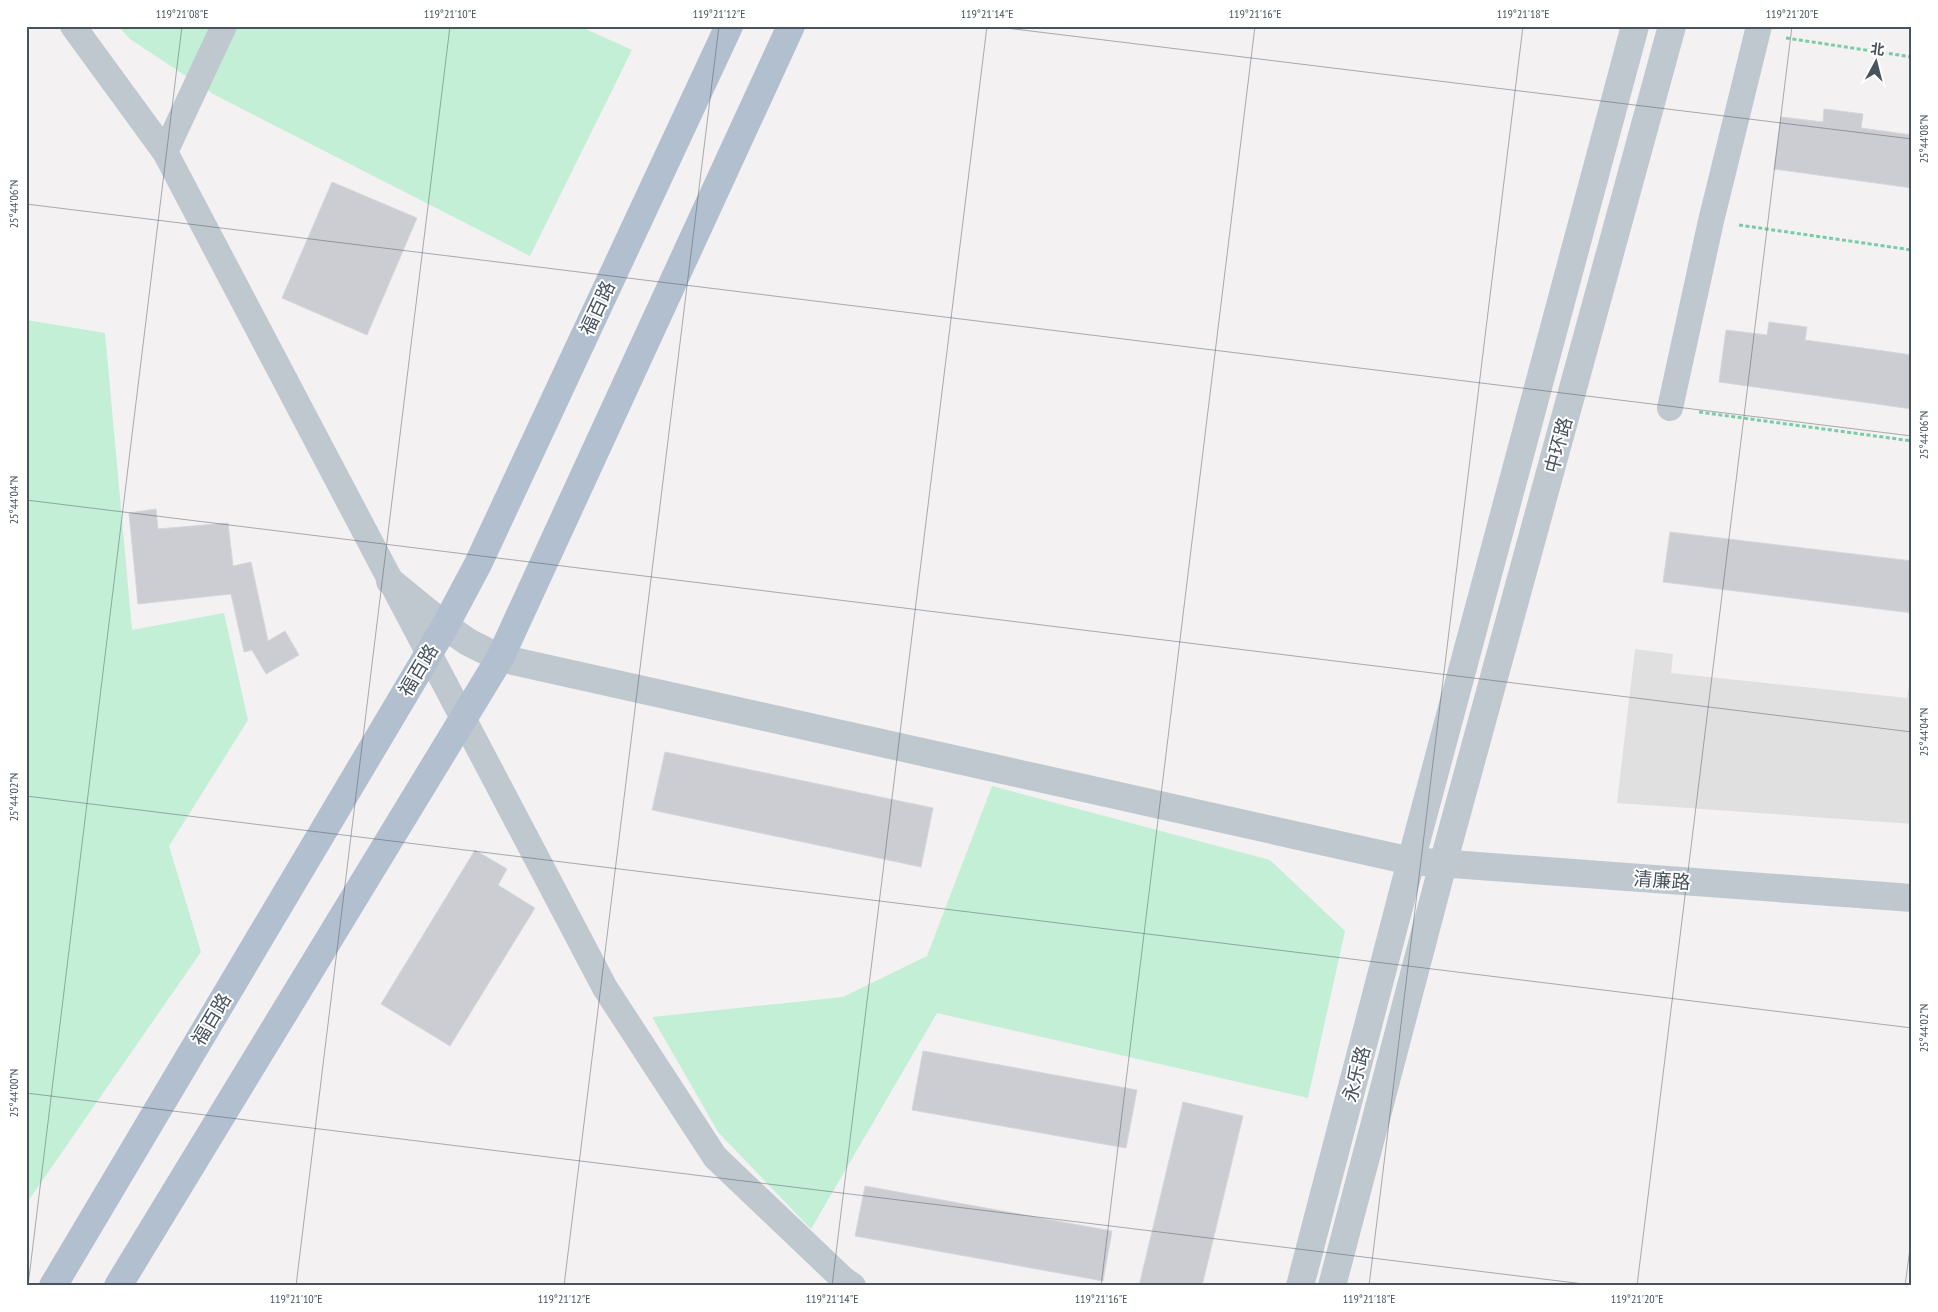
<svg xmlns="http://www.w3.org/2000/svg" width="1938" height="1312" viewBox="0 0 1938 1312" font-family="'PT Sans Narrow','Noto Sans SC',sans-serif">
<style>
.education{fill:#e1e0e0}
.green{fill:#c2efd6}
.building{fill:#cbcdd3;stroke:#d5d7dc}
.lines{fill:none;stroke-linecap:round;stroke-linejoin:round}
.path{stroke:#7acca9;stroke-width:3;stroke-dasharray:4 2.5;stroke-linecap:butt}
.minor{stroke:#c0c8cf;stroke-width:26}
.tertiary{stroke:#c0c8cf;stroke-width:28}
.primary{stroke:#b2bfcf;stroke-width:28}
.ticks{fill:none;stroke:#49535e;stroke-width:1;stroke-opacity:0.45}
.labels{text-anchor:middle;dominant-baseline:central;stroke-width:4;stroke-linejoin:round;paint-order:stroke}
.street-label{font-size:19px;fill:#49535e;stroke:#fff}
.neatline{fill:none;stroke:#49535e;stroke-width:2}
.ticks-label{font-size:12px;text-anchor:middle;fill:#49535e}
</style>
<rect width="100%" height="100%" fill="#f3f1f1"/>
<path class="education" d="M1635 649 1673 654 1671 673 1907 698 1912 665V824L1617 803Z"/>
<path class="green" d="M118 26H579L632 50 530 256 213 94 130 39Z
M26 320 105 333 132 630 224 613 248 720 169 846 201 952 26 1204Z
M992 786 1270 860 1345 931 1308 1098 937 1013 811 1229 718 1132 652 1017 843 997 927 956Z"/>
<path class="building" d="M1824 109 1863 114 1861 128 1912 135V188L1774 169 1781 117 1823 122Z
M332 182 417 218 367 335 282 298Z
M1769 322 1807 327 1805 340 1912 355V409L1719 382 1726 330 1767 335Z
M156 509 158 529 228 523 233 566 251 562 268 641 285 631 299 655 266 674 252 650 244 652 231 594 138 604 129 513Z
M1670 532 1912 561V613L1663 582Z
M665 752 933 808 921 867 652 810Z
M475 850 507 869 498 885 535 908 450 1046 381 1004Z
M923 1051 1137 1090 1126 1148 912 1110Z
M1183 1102 1243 1116 1202 1286H1139Z
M865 1186 1112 1231 1103 1281 855 1236Z"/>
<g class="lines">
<path class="path" d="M1786 38 1912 57
M1739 225 1912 250
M1699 412 1912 441"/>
<path class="minor" d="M73 26 165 152 605 988 715 1157 843 1279 853 1286
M165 152 224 26
M1670 408 1711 221 1759 26"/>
<path class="tertiary" d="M390 581 445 626 468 642 500 658 1411 861 1912 898
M1300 1286 1411 861 1635 26
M1332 1286 1443 864 1672 26"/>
<path class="primary" d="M53 1286 445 626 478 564 729 26
M118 1286 500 658 791 26"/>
</g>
<path class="ticks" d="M990 26 1912 139M26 204 1912 436M26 500 1912 732M26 796 1912 1028M26 1093 1600 1286M28 1286 182 26M296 1286 450 26M564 1286 719 26M832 1286 987 26M1101 1286 1255 26M1369 1286 1523 26M1637 1286 1792 26M1905 1286 1912 1233"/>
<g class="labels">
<g class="street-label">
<text transform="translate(597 308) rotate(-65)">福百路</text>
<text transform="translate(1558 445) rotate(-75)">中环路</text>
<text transform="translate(418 670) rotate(-59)">福百路</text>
<text transform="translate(1662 880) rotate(4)">清廉路</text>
<text transform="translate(211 1019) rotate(-59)">福百路</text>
<text transform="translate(1356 1074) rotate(-75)">永乐路</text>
</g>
</g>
<rect width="1938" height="1312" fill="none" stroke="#ffffff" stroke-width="55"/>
<g transform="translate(1876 62) rotate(7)" stroke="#ffffff" stroke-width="4" paint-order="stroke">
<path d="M0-4L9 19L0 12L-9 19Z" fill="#49535e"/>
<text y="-8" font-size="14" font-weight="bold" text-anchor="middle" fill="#49535e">北</text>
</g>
<rect x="28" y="28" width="1882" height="1256" class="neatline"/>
<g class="ticks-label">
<text x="182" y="18">119°21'08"E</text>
<text x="450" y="18">119°21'10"E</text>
<text x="719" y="18">119°21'12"E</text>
<text x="987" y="18">119°21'14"E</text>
<text x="1255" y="18">119°21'16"E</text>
<text x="1523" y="18">119°21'18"E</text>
<text x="1792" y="18">119°21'20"E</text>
<text transform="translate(1924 139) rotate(-90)" y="4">25°44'08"N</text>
<text transform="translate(14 204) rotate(-90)" y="4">25°44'06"N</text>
<text transform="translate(1924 435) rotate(-90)" y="4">25°44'06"N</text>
<text transform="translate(14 500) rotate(-90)" y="4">25°44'04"N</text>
<text transform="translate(1924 732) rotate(-90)" y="4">25°44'04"N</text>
<text transform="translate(14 797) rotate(-90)" y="4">25°44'02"N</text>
<text transform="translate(1924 1028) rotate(-90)" y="4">25°44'02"N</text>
<text transform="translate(14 1093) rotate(-90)" y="4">25°44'00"N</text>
<text x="296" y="1303">119°21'10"E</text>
<text x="564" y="1303">119°21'12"E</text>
<text x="832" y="1303">119°21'14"E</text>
<text x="1101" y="1303">119°21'16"E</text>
<text x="1369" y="1303">119°21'18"E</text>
<text x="1637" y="1303">119°21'20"E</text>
</g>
</svg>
